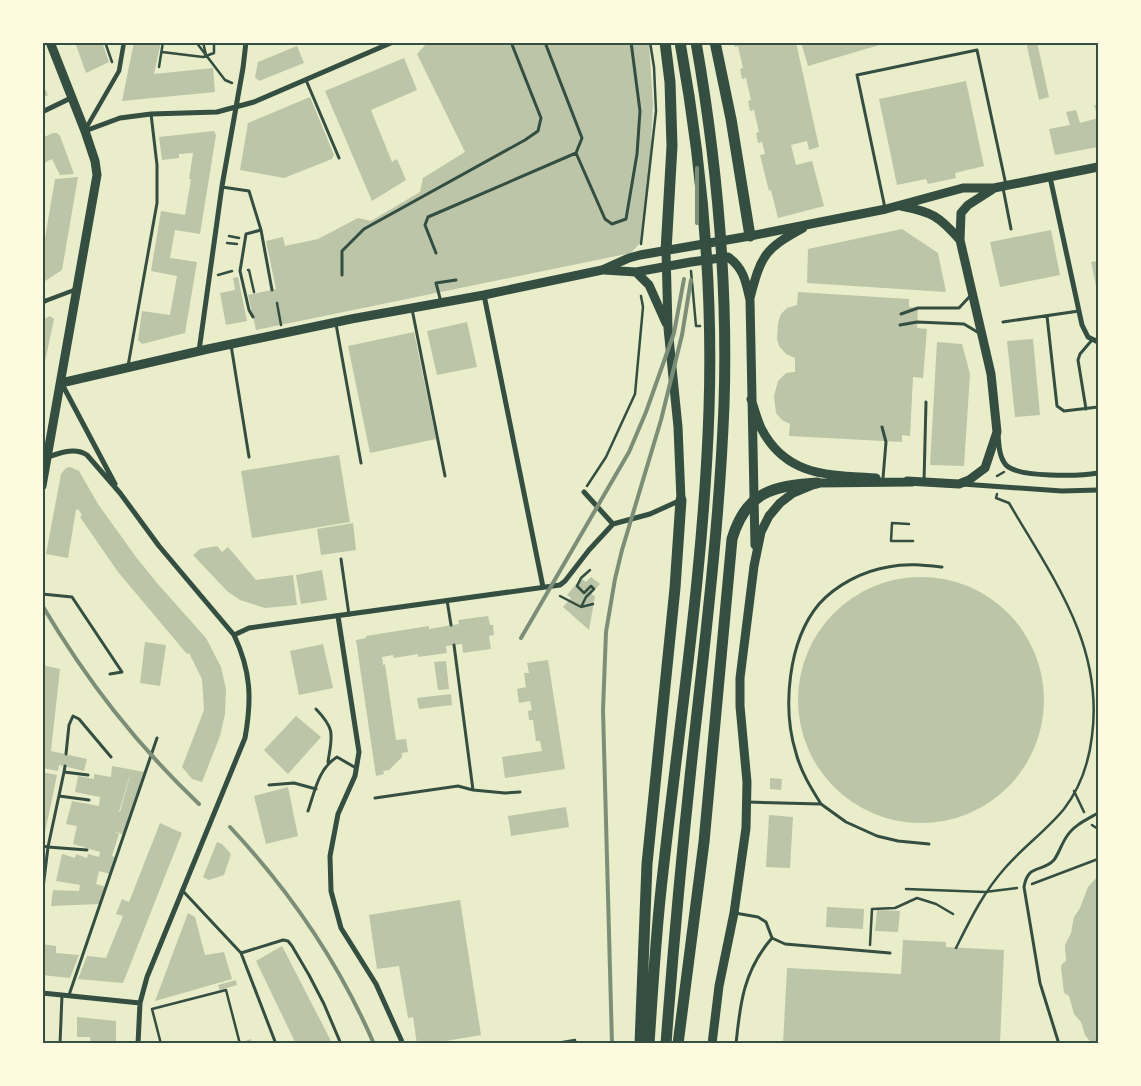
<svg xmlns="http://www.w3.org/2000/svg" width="1141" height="1086" viewBox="0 0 1141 1086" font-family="'IBM Plex Serif',serif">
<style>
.building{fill:#bcc5a7;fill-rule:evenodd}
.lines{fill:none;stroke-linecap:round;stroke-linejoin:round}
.path{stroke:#344e41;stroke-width:2.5}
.service{stroke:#344e41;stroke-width:3}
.pedestrian{stroke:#344e41;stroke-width:4.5}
.minor{stroke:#344e41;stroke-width:5}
.tertiary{stroke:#344e41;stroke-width:9}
.primary{stroke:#344e41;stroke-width:11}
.rail{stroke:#7c8e77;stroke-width:4}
.neatline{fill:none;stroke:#344e41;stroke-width:2}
</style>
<rect width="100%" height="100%" fill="#e9edc9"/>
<path class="building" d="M75 42H102L109 62 86 73Z
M134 42H161L154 74 213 68 215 92 122 101Z
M649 42 653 104 650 162 640 243 631 253 256 330 248 295 276 289 266 241 283 237 285 246 318 239 358 218 371 221 420 192 423 178 465 152 417 54 427 43Z
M733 42H796L819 147 809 150 807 141 791 145 796 165 812 161 824 206 778 218 771 190 769 191 760 155 765 154 762 142 758 143 756 133 759 132 754 110 750 111 748 101 751 100 746 78 742 79 740 69 743 68 738 46 735 47Z
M801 42H882L883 44 808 66Z
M1026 42H1037L1049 97 1039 100Z
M297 46 304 63 259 81 255 77 258 62Z
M404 58 417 90 371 110 392 162 397 159 406 180 372 201 325 91Z
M966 81 984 166 955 173 956 178 928 184 926 179 897 185 879 99Z
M42 82 48 95 42 98Z
M310 97 334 155 332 159 284 178 240 170 248 123Z
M1094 105H1098V117Z
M1076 110 1080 123 1098 118V147L1055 155 1049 129 1070 125 1066 112Z
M214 131 216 135 200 234 175 230 170 258 197 262 185 333 142 344 138 340 142 311 170 315 177 276 151 271 161 211 185 215 191 179H189L193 153 179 154V158L162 160 159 137Z
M53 133H57L60 136 74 174 60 175 52 159 42 164V138Z
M78 177 62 270 42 283 44 252 43 250 55 179Z
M902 229 938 253 946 292 807 283 808 249Z
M1051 230 1060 275 1000 287 990 242Z
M1098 261V295L1091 262Z
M238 277 247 321 226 325 220 293 235 290 233 278Z
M798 292 909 299V307L918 308 917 328 927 329 923 378 913 377 910 436 902 435V442L789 436 790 424 782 420 776 413 774 396 778 381 786 373 795 372V358L786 354 779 346 777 339 778 323 781 314 787 308 797 305Z
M50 316 54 319 42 376V320Z
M467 322 477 367 437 375 427 331Z
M414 332 436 439 370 453 348 346Z
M1033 339 1040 415 1015 417 1007 341Z
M937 342 962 344 970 374 964 466 930 465Z
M339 455 350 522 252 538 241 471Z
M70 467 79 471 98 504 136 557 157 583 206 638 221 667 226 689 225 714 220 736 202 782 192 779 182 767 204 710 202 679 189 653 187 654 118 572 80 517 82 515 78 509 76 510 68 558 46 554 61 474 66 468Z
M353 523 356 550 321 555 317 529Z
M217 546 222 552 228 547 256 580 293 575 297 605 265 608 240 600 228 592 193 555 200 549Z
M322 570 327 600 301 604 296 575Z
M798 700a123 123 0 1 1 246 0a123 123 0 1 1-246 0Z
M591 577 600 584 591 594 595 596 589 630 563 607 571 598 567 595 581 578 586 582Z
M488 616 490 625H493L494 635 489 636 491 649 463 653 462 644 446 646 447 653 418 657V654L394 658 393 655 382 657 383 665 385 664 396 740 406 739 408 752 402 753V757L389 770 383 771 384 774 376 776 356 640 366 638V636L429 626V629L459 624 458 620Z
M145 642 166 645 160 686 140 683Z
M323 644 333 688 299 695 290 651Z
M548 660 565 769 505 778 502 757 542 751 540 741H536L533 720H529L528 711 532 710 530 701 519 703 517 689 526 687 524 673H529L527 663Z
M446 661 449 689 438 690 434 662Z
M42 665 60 669 51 751 87 759 84 771 59 765 58 771 42 768Z
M451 694 452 705 419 709 417 698Z
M296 716 321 737 288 774 264 750Z
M112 766 145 772 124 835 113 831 119 834 112 856 115 857 110 874 99 871 96 884 106 887 100 904 51 906 53 890 79 891 80 885 56 881 62 854 75 858 76 854 87 858 88 854 99 857 100 852 73 844 77 826 66 824 72 801 99 806 100 797 75 792 78 776 94 779V774L111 777ZM130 775V776L120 812H119Z
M42 772 57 775 43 842H42Z
M770 778 782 779 781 790 770 789Z
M288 787 298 836 266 844 254 796Z
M566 807 569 827 511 836 508 816Z
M769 815 793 817 790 868 766 867Z
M160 823 182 833 123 983 78 979 87 956 106 958 123 916 116 914 122 899 129 902Z
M217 842 222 844 231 854 224 875 209 880 203 877Z
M1098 876V1044H1092L1085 1035 1081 1022 1074 1014 1069 996 1064 993 1061 968 1062 964 1066 961 1065 945 1071 933 1074 917 1080 908 1088 887Z
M460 900 481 1035 428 1044H417L413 1017 408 1018 399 966 377 969 369 915Z
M827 907 864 909 863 929 826 927Z
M877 910 900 911 898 932 875 931Z
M188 913 195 917 205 955 224 952 232 979 155 1001Z
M903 940 946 942V947L1004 950 1000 1044H783L787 968 901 974Z
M42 944 56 946V953L79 955 70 978 42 975Z
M282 946 330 1039 332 1044H296L256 961Z
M236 980 237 985 220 990 218 985Z
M77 1017 116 1021V1044H91L90 1037H77Z
M251 1039 252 1044H242V1042Z"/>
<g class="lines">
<path class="path" d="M105 42 112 62
M196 42 225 80 232 83
M203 42 206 55
M162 52 203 57 214 53V42
M159 67 163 42
M229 236 239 238
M227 243 237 244
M641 244 656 111 654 67 650 42
M248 270H249L254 292
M691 271 696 326H700
M218 275 232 271
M277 303 281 325
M997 476 1004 472
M587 486 606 457 635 394 643 307 641 296
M909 524 892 523 891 541H913
M560 596 581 607 593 604
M581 607 586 597 594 589 591 586 584 593 577 586 581 578 590 570
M1074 791 1084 812
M1092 825 1098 829
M1032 884 1098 859
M906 889 985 892 1017 888
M870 945 872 909 895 908 917 898 936 904 953 914
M956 948C971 918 983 893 1005 868 1023 847 1046 831 1064 809 1080 788 1089 762 1092 736 1104 645 1052 577 1009 503L996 498 997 494
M161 1044 152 1009 226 990 240 1044
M551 1044 575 1040V1044"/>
<path class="service" d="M306 80 339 158
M576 153 605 219 612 224 626 219 637 154 640 111 631 42
M222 187 249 191 261 230 272 290
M1003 188 1011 229
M885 208 857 75 977 50 1006 185
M436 253 425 225 428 217 576 153 582 138 546 45
M342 275V251L364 229 525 140 538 131 541 118 511 42
M441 302 436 283 456 280
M412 309 445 476
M901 314 918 308H959L971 295
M1047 316 1057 406 1064 411 1098 407
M253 317 249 310 240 271 246 234 261 230
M1003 322 1079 311
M336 324 361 463
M900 325 917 322 964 324 979 333
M231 345 249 457
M128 366 157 203V165L151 114
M1086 409 1078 360 1080 354 1092 340
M882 427 886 442 883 478
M924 482 926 402
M341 559 349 615
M42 594 72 597 122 672 110 674
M447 600 451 625
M454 645 473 790
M316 709C336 730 332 735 328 762
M66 754 69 725 73 716 79 719 111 757
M64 772 65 766
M269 785 294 783 316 789
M59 796 89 800
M375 798 458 786 473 790 505 793 520 792
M748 802 821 804 846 822 877 836 898 841 929 844
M821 804C811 788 801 772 796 753 782 708 788 641 819 604 836 585 863 571 888 567 907 563 924 565 942 567
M308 811C315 791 318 769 337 757L356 768
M42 846 48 847 64 772 88 775
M43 888 48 847 87 850
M182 890 241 953
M735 913 758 917 766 922 772 938 785 944 890 953
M69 995 157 738
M60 1044 62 995
M276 1044 241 953 283 940 288 941 292 946 309 975 324 1004 341 1044
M736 1044C740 1003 744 970 772 938
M1059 1044 1040 983 1024 887C1028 863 1042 873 1054 860 1059 853 1062 843 1067 836 1074 825 1088 819 1098 813"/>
<path class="pedestrian" d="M85 130 119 71 124 42
M45 301 77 289"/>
<path class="minor" d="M42 112 71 98
M85 131 120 118 151 114 217 112 254 102 393 42
M1050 177 1082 325 1088 337 1098 342
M484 295 543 587
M42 302 45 301
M199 351 222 186 243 68 246 42
M62 384 115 484
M998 435C999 445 999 457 1006 465 1018 478 1081 476 1098 473
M48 457C60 453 75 447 87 455L120 493 159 546 234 635C251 671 252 699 245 738L147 977 140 1003 138 1044
M962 484 1062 491 1098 490
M584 492 613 524
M338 616 359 752 355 776 338 814 330 856 331 891 341 928 376 984 403 1044
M234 635 249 628 277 624 560 585 565 581 589 550 613 524 650 514 681 500
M42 993 140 1003"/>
<path class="tertiary" d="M901 206C932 212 939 216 960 240
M666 251 668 328 678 427 681 500
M604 270 636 272 691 262 728 257C744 268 746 283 750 300L755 545
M636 272 649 285 666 323
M750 298C761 256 764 249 803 228
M61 383 208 349 351 319 484 295 602 270 629 258 640 255 750 236 886 209 963 188H994L1098 167
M751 399C754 408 757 419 761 428 786 477 829 475 876 478
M907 481 959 484 969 480 985 468 997 432 991 374 960 240 961 213 968 205 993 189
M42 486 97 175 95 161 85 131 50 42
M712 1044 719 986 734 913 746 828 747 782 740 706V678L754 566 761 532 769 516 780 503 793 493 817 483 912 482"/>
<path class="primary" d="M665 42 670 82 672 146 666 251
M715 42 731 119 750 236
M640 1044 647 864 675 588 681 500
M649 1044C653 986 656 929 663 872 680 718 704 565 709 410 713 287 702 163 680 42
M666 1044C674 936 684 829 696 722 708 616 720 511 724 405 728 283 717 162 696 42
M678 1044 704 842 732 539C746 492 772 486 817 483"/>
<path class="rail" d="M697 168V223
M42 605C87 681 136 744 199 804
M521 638 629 452 646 412 674 333 684 279
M230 827C290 891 339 963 374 1044
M612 1044 603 710 606 632 615 579 622 550 661 420 682 335 691 280"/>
</g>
<rect width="1141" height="1086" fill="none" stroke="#fefae0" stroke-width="88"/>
<rect x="44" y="44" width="1053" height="998" class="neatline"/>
</svg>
